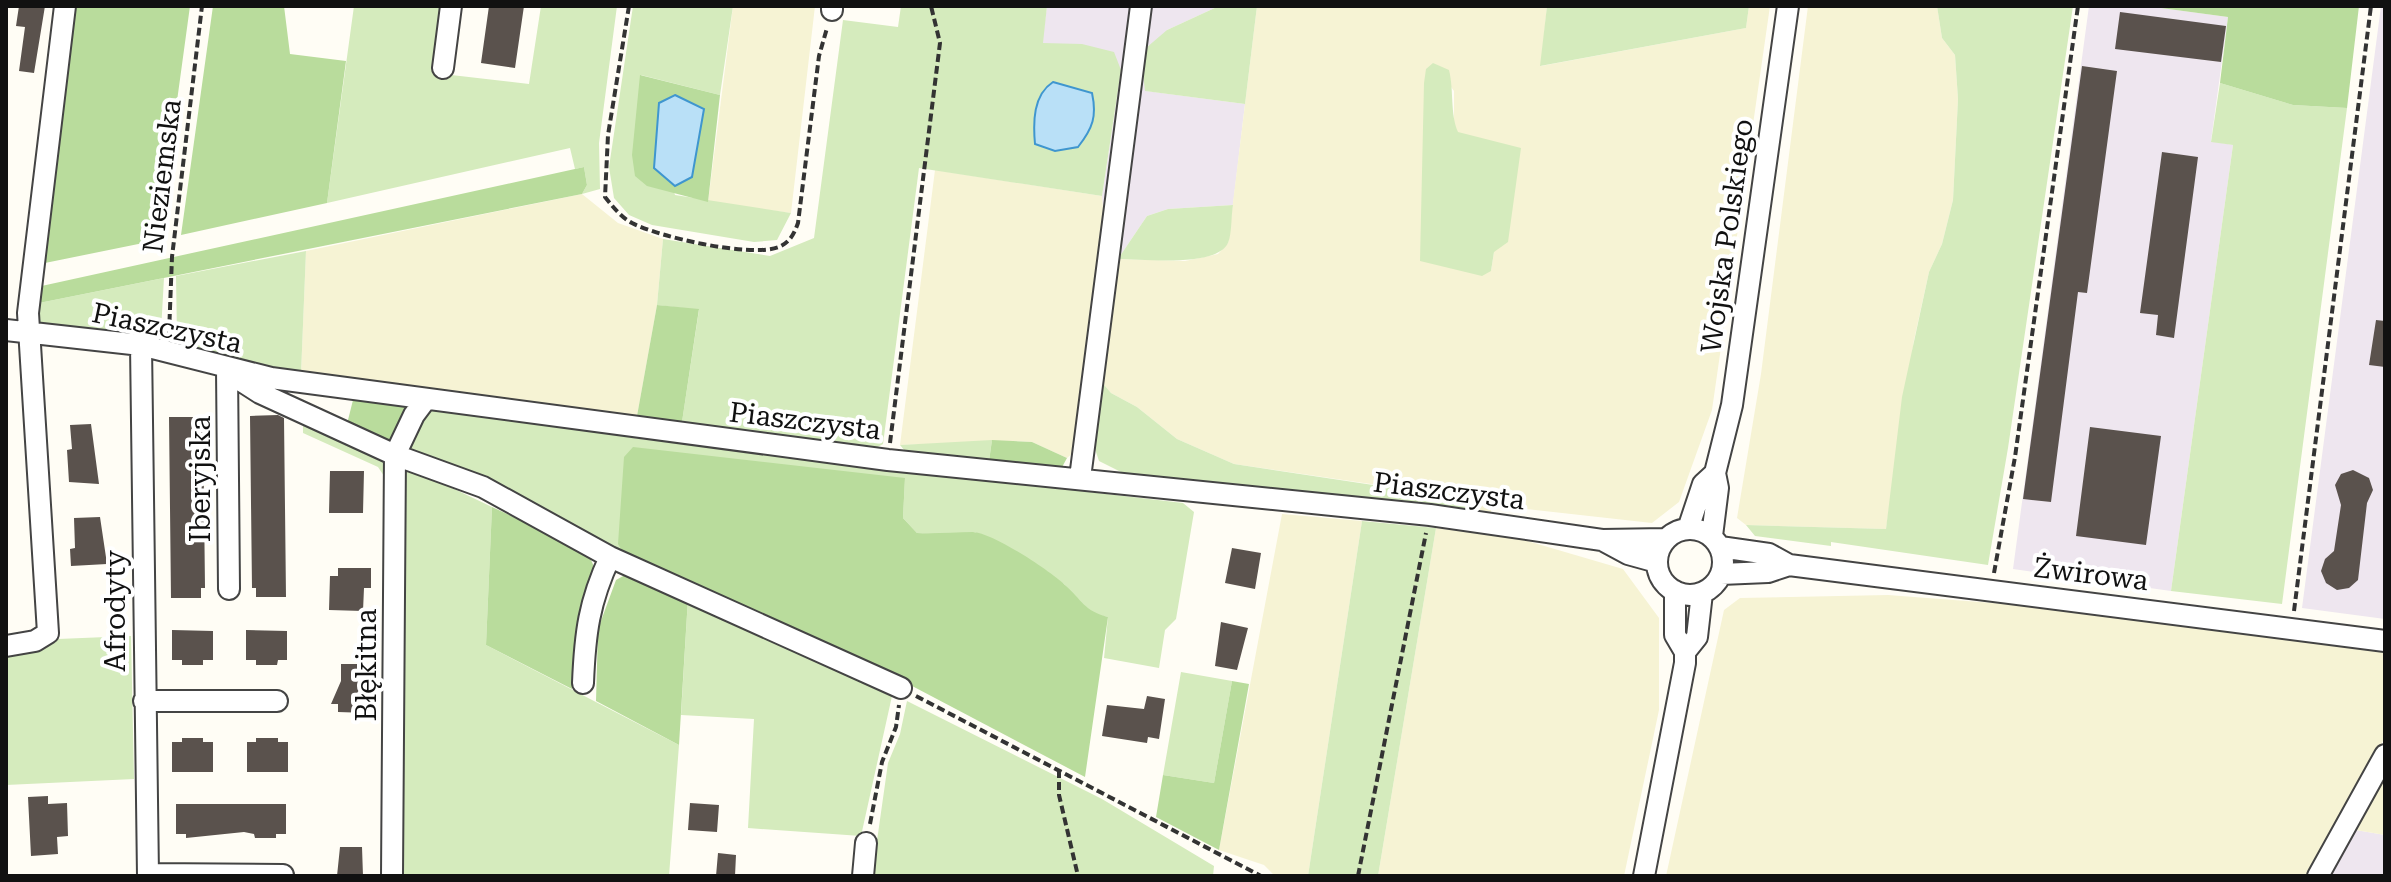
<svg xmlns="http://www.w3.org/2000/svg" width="2391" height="882" viewBox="0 0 2391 882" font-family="'Roboto Serif',serif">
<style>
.industrial{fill:#eee6ef}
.farmland{fill:#f6f3d4;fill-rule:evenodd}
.green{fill:#d5ebbd}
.forest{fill:#b9dc9c}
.water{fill:#b9e0f7;stroke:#3f96cf;stroke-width:2}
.building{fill:#5a524d}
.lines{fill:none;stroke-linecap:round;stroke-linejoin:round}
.minor-casing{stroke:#444;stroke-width:24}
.path{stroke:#333;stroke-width:4;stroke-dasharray:8 4;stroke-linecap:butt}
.minor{stroke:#fff;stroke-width:20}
.labels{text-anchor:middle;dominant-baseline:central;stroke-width:8;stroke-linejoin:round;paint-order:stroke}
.street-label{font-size:28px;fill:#111;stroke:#fff}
</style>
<rect width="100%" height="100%" fill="#fffdf5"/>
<path class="industrial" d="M1047 6H1219L1167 30 1146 91 1245 104 1233 205 1168 209 1147 216 1118 259 1105 238 1102 196 1121 70 1042 43Z
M2089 6H2146L2228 17 2211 141 2233 145 2171 591 2071 577 2069 571 2051 569 2047 574 2013 569Z
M2381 6H2385V619L2302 608Z
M2350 829 2385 835V876H2324Z"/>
<path class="farmland" d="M733 6H815L791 213 708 202Z
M1257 6H1547L1541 66 1746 28 1749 6H1770L1712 410 1679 502 1652 523 1491 505V512L1472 509 1473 499 1234 464 1177 439 1137 407 1111 393 1100 380 1118 259 1185 261 1218 254 1228 243ZM1433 63 1454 91V122L1494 252 1491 271Z
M1808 6H1937L1942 38 1955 55 1958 99 1953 200 1942 244 1929 272 1914 340 1886 529 1746 525 1737 518 1761 374Z
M935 170 1102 196 1105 238 1074 452 1067 458 1032 442 1013 441 900 445Z
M582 194 618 223 663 239 657 305 637 416 301 374 306 251Z
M1282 514 1362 521 1308 876H1275L1264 865 1219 850Z
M1436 528 1521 539 1623 569 1659 618V710L1624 876H1378Z
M1888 595 2032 606 2385 652V737L2310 876H1666L1724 610 1740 598Z
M2385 765V835L2350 829Z"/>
<path class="green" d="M354 6H443L434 73 529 84 541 6H617L599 143 600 189 582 194 587 185 584 167 575 169 570 148 327 203Z
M633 6H733L720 95 641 75 675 195 791 213 777 240 754 242 652 225 629 215 614 198 609 167Z
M901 6H1047L1043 43 1082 44 1114 52 1121 70 1102 196 919 168 883 444 876 448 682 422 699 310 657 305 663 239 770 256 814 238 843 20 898 27Z
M1219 6H1257L1245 104 1145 91 1143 73 1146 48 1167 30Z
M1547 6H1749L1746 28 1540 66Z
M1937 6H2073L2008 448 1988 565 1831 542V546L1755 536 1746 525 1886 529 1902 397 1929 272 1942 244 1953 200 1958 99 1955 55 1942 38Z
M1433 63 1449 70C1454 90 1450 114 1458 132L1521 148 1508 242 1494 252 1491 271 1482 276 1420 261 1424 83 1426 69Z
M2220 83 2293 105 2347 108 2282 604 2171 591 2233 145 2211 142Z
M1233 205C1231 216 1232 233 1228 243 1216 268 1142 259 1118 259L1147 216 1168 209Z
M306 251 301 374 183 346 177 337 176 276Z
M164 278 161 331 155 340 45 326 40 323 34 304Z
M1100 380 1111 393 1137 407 1177 439 1234 464 1473 500 1472 509 1129 476 1099 461 1094 446Z
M432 407 641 439 1183 503 1194 512 1176 619 1165 630 1159 668 1104 658 1108 617 1090 613 1064 584 975 532 960 535 917 533 903 518 905 478 626 557 408 452 413 433Z
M303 419 386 457V479L378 467 303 433Z
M992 440 989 461 905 451 900 445Z
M404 465 492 507 486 645 679 745 669 876H399Z
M1362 521 1436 528 1378 876H1308Z
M688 598 892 696 861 836 748 828 754 719 681 715Z
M131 636 134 779 6 785V654L58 639Z
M1181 672 1232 681 1214 783 1163 775Z
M907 701 1102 799 1214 866 1213 876H872L888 763 900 734Z"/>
<path class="forest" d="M74 6H190L158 240 40 264Z
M213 6H284L290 54 346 61 327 203 181 235Z
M2146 6H2359L2347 108 2293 105 2220 83 2228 17Z
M640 75 720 95 708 202 647 186 635 176 632 155Z
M584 167 587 185 582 194 34 304 37 287Z
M657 305 699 309 682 422 637 416Z
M354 396 408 404 397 426 393 446 347 424Z
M992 440 1032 442 1067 458 1061 469 989 461Z
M633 447 905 478 903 518 917 533C936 534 955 532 973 532 993 533 1049 570 1065 585 1082 600 1084 611 1108 617L1085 777 859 658 626 557 618 544 624 457Z
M492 507 587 551 595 569C576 608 574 646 572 689L486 645Z
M632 571 688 598 679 745 596 701 598 629 616 580Z
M1232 681 1249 684 1219 850 1156 817 1163 775 1214 783Z"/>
<path class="water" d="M1053 82 1092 93C1097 116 1093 128 1078 147L1055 151 1035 144C1033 122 1033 95 1053 82Z
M675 95 704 109 692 177 675 186 654 168 659 103Z"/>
<path class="building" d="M19 6H45L34 73 19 71 25 27 16 26Z
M489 6H524L515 68 481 63Z
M2120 12 2226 26 2221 62 2115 49Z
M2082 66 2117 71 2087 293 2078 292 2051 502 2023 499Z
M2162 152 2198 157 2174 338 2156 335 2158 315 2140 313Z
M2376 320 2385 321V367L2369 365Z
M278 415 284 418 286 597H256V588H252L250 416Z
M169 417H203L205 588H201V598H171Z
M91 424 99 484 69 482 67 450 72 449 70 425Z
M2090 427 2161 436 2146 545 2076 536Z
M2353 470 2369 478 2373 490 2367 503 2358 580 2349 588 2337 590 2326 583 2321 571 2325 559 2334 551 2341 505 2335 485 2341 474Z
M330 471H364L363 513H329Z
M100 517 107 564 71 566 70 549 75 548 74 518Z
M1232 548 1261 553 1255 589 1225 583Z
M338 568H371V588H364L363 611 329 610 330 576H338Z
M1221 622 1248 628 1237 670 1215 666Z
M172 630 213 631V660H203V665H182V660H172Z
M246 630 287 631V660H278L277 665H256V660H246Z
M341 664H366L368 713 338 712V704H331L341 681Z
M1147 696 1165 699 1159 739 1148 737 1147 743 1102 736 1107 705 1144 709Z
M182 738H203V742H213V772H172V742H182Z
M256 738H278V742H288V772H247V742H256Z
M48 796V804L67 803 68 836 57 837 58 854 31 856 28 797Z
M690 803 719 805 717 832 688 830Z
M176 804H286V834H276V838H255L254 834 244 832 186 838V834H176Z
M340 847H362L363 876H337Z
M718 853 736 855 735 876H716Z"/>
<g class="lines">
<g class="minor-casing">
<path id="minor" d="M832 10V6
M443 68 451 6
M6 330 141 345 271 378 888 460 1430 515 1602 540 1666 539
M141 345 148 876
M227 369 229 589
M232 375 260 393 395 455 483 487 610 557 901 688
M1080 478 1141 6
M1657 562a33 33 0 1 1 66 0a33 33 0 1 1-66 0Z
M1688 529 1703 484 1715 473
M1712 536 1718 488 1715 473 1732 405 1788 6
M1602 540 1628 554 1657 562
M1720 547 1769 554 1789 565 2385 641
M1721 574 1768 572 1789 565
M6 646 35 641 48 633 28 313 65 6
M1685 652 1697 637 1702 593
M583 683C585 633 589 602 610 557
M144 701H277
M148 874 283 875
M392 876 395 455 414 415 426 399
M863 876 866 843
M1644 876 1685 663V652L1675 635V591
M2318 876 2385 755"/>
</g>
<path class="path" d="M629 6 608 135 605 197C613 207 621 217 632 223 659 237 750 258 779 247 790 242 794 234 798 223L819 56 827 28
M169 334 172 257 202 6
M890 443 940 43 931 6
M1994 573 2015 457 2078 6
M2294 611 2371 6
M916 696 1261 876
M1059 770V795L1078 876
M870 824 882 762 896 727 899 705
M1358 876 1426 533"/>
<use href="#minor" class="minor"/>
</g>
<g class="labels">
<g class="street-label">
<text transform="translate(162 176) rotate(-83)">Nieziemska</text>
<text transform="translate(1727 236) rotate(-82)">Wojska Polskiego</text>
<text transform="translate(167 328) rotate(12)">Piaszczysta</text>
<text transform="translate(805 421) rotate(7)">Piaszczysta</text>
<text transform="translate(200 479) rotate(-90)">Iberyjska</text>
<text transform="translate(1449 491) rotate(7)">Piaszczysta</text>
<text transform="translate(2091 574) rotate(7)">Żwirowa</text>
<text transform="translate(115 611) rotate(-90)">Afrodyty</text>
<text transform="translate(366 665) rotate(-90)">Błękitna</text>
</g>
</g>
<rect width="2391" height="882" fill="none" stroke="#111111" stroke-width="16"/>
</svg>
